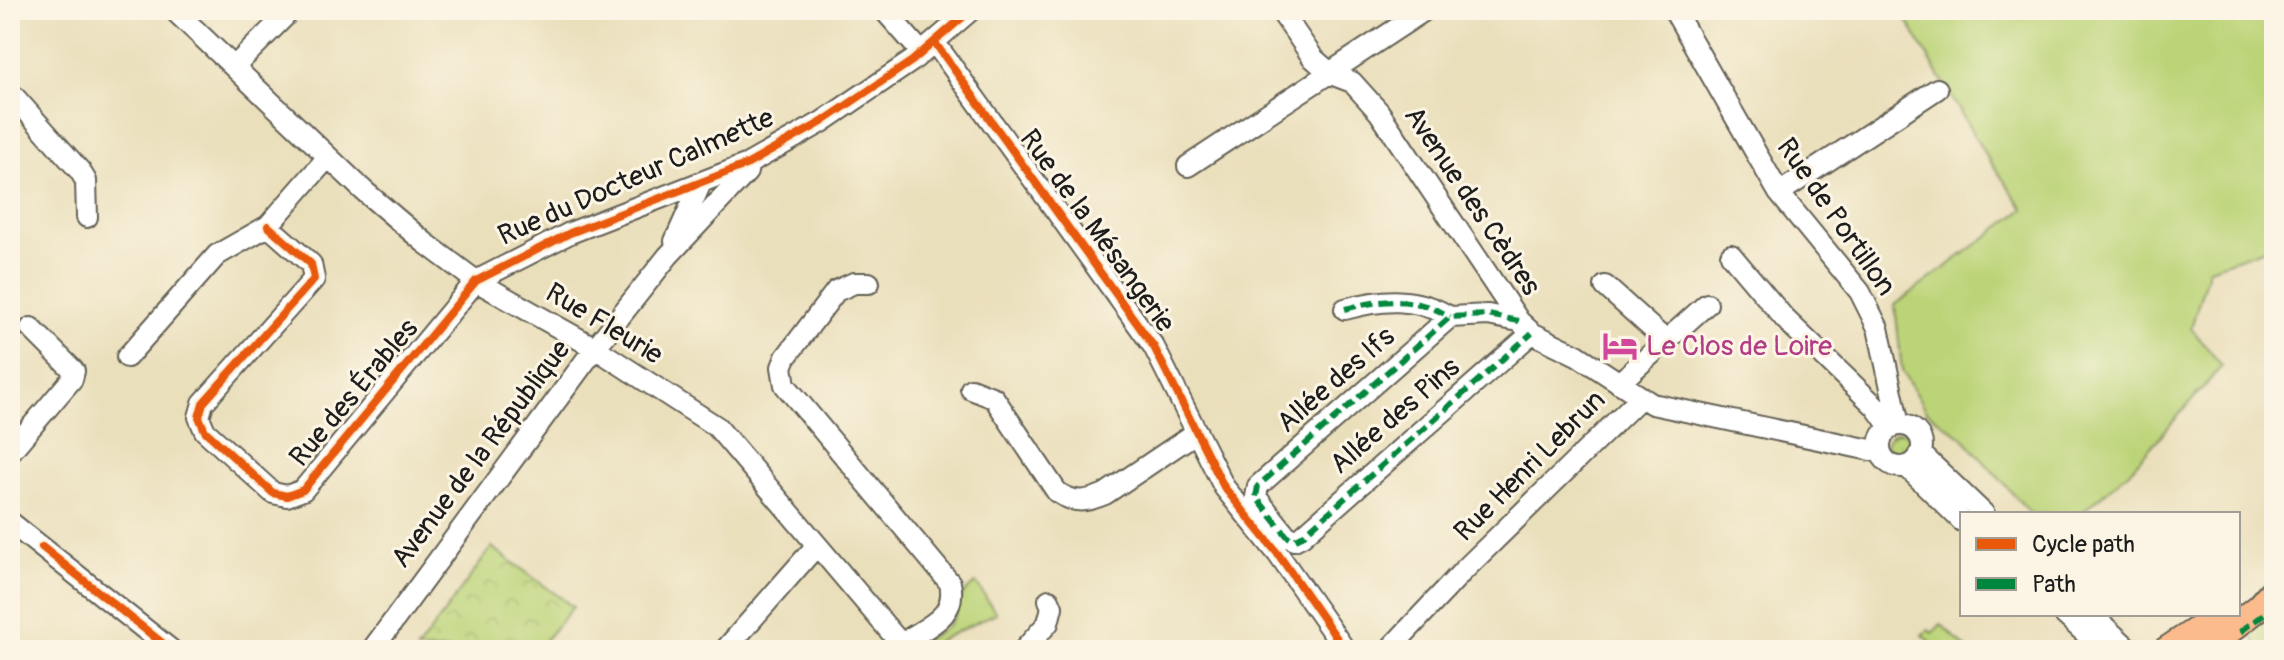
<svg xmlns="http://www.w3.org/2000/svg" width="2284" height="660" viewBox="0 0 2284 660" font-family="Pangolin,sans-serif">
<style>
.grass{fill:#bcd478;stroke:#6c784a;stroke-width:2}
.park{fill:url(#park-crowns);stroke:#6c784a;stroke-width:2}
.garden{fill:url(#garden-dots);stroke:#6c784a;stroke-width:2}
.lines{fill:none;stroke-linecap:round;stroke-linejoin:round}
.minor-casing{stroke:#646054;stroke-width:24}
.major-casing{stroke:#646054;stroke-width:30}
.minor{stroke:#fff;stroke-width:20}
.major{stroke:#fbbb8c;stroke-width:26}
.quiet{stroke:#00873e;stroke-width:6;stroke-dasharray:12 6;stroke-linecap:butt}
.cycleway-casing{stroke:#fcf5e5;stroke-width:13}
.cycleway{stroke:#e8590c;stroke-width:8}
.labels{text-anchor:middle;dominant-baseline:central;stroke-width:6;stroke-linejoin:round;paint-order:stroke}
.street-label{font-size:28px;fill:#1c1c1c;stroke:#fcf5e5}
.hotel-label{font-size:28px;fill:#b23c85;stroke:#fcf5e5;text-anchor:start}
</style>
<defs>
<pattern id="park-crowns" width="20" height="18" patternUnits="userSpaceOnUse" patternTransform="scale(2)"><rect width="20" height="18" fill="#bcd478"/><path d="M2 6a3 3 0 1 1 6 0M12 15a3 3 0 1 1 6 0" fill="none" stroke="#a1b567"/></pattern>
<pattern id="garden-dots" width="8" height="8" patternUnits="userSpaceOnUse" patternTransform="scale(2)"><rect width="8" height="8" fill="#bcd478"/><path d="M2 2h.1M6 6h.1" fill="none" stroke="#a1b567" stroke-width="1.8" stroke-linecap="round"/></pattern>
</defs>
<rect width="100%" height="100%" fill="#fcf5e5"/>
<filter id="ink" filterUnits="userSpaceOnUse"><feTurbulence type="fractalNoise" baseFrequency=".0125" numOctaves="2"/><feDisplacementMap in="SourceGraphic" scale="16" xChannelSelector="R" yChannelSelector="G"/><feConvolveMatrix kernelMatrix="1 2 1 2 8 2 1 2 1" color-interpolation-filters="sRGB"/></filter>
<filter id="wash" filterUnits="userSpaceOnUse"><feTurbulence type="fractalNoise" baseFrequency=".006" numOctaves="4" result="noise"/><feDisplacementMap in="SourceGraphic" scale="32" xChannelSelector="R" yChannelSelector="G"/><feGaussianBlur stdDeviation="1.8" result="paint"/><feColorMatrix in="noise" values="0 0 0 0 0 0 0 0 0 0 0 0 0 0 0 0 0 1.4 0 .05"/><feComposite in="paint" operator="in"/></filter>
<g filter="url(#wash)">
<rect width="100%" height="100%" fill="#eadfbb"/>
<path class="grass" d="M1901 10H2274V246L2209 268 2191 328 2222 366 2128 473 2080 514H2031L1962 437 1925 410 1902 371 1895 305 2024 209 1983 151Z
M976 583 996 613 919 650 918 645C927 637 941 633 949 624 965 606 952 598 976 583Z
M2265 617 2274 630V650H2258L2250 629Z
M1941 624 1968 650H1940L1923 635 1928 630 1933 633Z"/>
<path class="park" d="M492 547 573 607 537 650H417Z"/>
<path class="garden" d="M1886 446a14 14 0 1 1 28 0a14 14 0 1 1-28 0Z"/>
</g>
<g filter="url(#ink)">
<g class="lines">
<g class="minor-casing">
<path id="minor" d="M174 10 363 190 424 242 476 281 595 348 717 427 906 650
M884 10 922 53
M1280 10 1313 58 1331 74 1352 82 1379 112 1519 321 1532 333 1577 355 1652 404 1880 452
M1674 10 1779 193 1860 292 1878 328 1899 425
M10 11 11 10
M935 43 1154 347 1224 487 1278 554 1345 650
M234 67 285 16
M10 92 80 171 86 181 87 217
M1188 166 1425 10
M1779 193 1937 89
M268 226 311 264 314 279 203 403 199 417 205 431 273 493 287 496 303 490 476 281 570 233 748 164 822 122 912 61 971 10
M675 241 701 183
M1731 255 1785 319 1875 406 1891 428
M869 283H854L836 291 786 357 782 367 785 385 950 583C958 618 925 627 901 644
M1605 286 1666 341
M1345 309C1382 299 1416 296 1450 317
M1519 321 1488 315 1450 317 1258 486 1256 497 1287 536 1294 540 1302 536 1532 333
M127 357 217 255 268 226 328 157
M1619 383 1707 304
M971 389 994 398 1057 492C1075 504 1086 502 1105 494L1197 432
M1880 446a21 21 0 1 1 42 0a21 21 0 1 1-42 0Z
M10 452 72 379 74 371 31 328
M1920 453 1984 514
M1906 466 1962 521
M10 522 171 650
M2064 614 2104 650
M2091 614 2130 650
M372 650 595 348 668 256 747 172 748 164
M725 650 817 545
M1024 650 1048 623 1052 607 1049 600
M1389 650 1463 571 1640 398"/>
</g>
<g class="major-casing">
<path id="major" d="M2167 650 2222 614
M2204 650 2259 607 2274 590"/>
</g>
<use href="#minor" class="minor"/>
<use href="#major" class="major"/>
<path class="quiet" d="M1345 309C1382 299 1416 296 1450 317
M1519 321 1488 315 1450 317 1258 486 1256 497 1287 536 1294 540 1302 536 1532 333
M2240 632 2274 606"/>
<g class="cycleway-casing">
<path id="cycleway" d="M935 43 1154 347 1224 487 1278 554 1345 650
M268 226 311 264 314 279 203 403 199 417 205 431 273 493 287 496 303 490 476 281 570 233 748 164 822 122 912 61 971 10
M42 547 171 650"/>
</g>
<use href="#cycleway" class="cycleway"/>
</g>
</g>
<defs>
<g id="hotel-bare" transform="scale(2.76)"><path d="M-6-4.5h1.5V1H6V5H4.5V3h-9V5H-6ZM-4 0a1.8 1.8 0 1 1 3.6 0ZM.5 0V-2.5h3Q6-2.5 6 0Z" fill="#d1479c" stroke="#fcf5e5" stroke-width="2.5" paint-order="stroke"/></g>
</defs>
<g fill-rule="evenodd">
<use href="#hotel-bare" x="1620" y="346"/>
</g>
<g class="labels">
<g class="street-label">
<text transform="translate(636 177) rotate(-24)">Rue du Docteur Calmette</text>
<text transform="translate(1472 201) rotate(56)">Avenue des Cèdres</text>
<text transform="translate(1836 217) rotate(55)">Rue de Portillon</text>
<text transform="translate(1097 231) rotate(54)">Rue de la Mésangerie</text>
<text transform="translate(604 324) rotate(31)">Rue Fleurie</text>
<text transform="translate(1336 380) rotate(-41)">Allée des Ifs</text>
<text transform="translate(354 393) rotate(-50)">Rue des Érables</text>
<text transform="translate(1395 416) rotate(-41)">Allée des Pins</text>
<text transform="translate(481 454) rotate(-53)">Avenue de la République</text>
<text transform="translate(1530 466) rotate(-45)">Rue Henri Lebrun</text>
</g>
<g class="hotel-label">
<text x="1646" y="346">Le Clos de Loire</text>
</g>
</g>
<rect width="2284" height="660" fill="none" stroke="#fcf5e5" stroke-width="40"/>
<rect x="1960" y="512" width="280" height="104" fill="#fcf5e5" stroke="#a29e95" stroke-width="2"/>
<rect x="1976" y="538" width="40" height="12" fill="#e8590c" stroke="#a29e95" stroke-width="2"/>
<text x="2032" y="552" font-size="24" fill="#1c1c1c">Cycle path</text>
<rect x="1976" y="578" width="40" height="12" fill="#00873e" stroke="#a29e95" stroke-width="2"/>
<text x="2032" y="592" font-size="24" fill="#1c1c1c">Path</text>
</svg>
